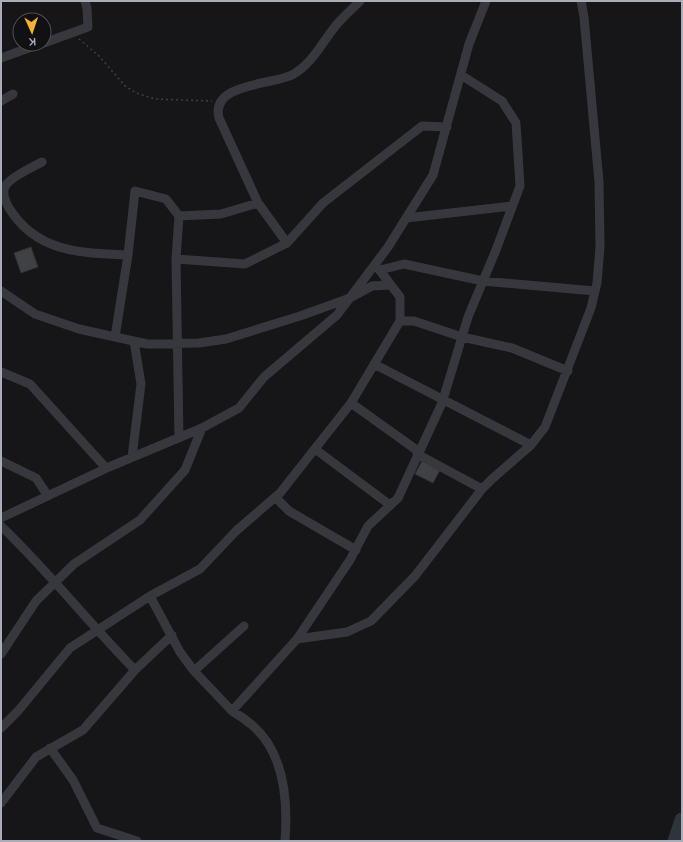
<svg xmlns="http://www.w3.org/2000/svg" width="683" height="842" viewBox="0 0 683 842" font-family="Quicksand,sans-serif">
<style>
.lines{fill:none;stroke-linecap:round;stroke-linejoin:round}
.river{stroke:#2c353c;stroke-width:15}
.building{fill:#404145;stroke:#303034}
.path{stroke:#3d3f44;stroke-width:1.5;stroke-dasharray:2 3;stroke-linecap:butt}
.minor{stroke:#37383d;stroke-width:9}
</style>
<rect width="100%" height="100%" fill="#161618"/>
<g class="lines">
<path class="river" d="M675 841 682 820"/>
</g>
<path class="building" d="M31 247 38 267 21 273 14 253Z
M422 461 440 470 433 483 415 474Z"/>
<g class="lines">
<path class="path" d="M79 39 99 56 125 86 136 93 155 99 212 101"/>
<path class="minor" d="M44 43 88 27 87 8 85 1
M1 58 40 44
M1 101 13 94
M42 162C33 167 11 177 6 185 1 192 5 201 9 208 37 253 81 253 128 255
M179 216 221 214 258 203
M406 218 512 206
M287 243 258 203 219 118C210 83 272 85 292 75 313 64 323 40 338 23 345 15 353 8 360 1
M176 259 245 264 287 243 323 203 422 126 447 127
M380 270 404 264 483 281 595 291
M1 291 35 314 79 329 147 344 199 343 226 339 300 316 350 298 372 286 391 285
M400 321H414L462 337 512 348 568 371
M115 337 128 255 135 191 166 199 179 216 176 259 179 438
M374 364 531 445
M1 372 30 384 106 468
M351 403 418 451
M315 449 390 505
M417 454 482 489
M132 457 141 384 134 341
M1 461 36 478 48 496
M275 497 289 511 356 550
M1 518 109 467 202 428 239 408 264 377 337 315 388 247 433 175 469 44 486 1
M1 526C48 571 89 623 135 670
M150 596 180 652 194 671 232 711 297 639 347 632 371 621 415 576 482 489 492 479 531 445 545 427 591 308 597 283 600 247 599 182 584 17 581 1
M297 639 350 560 368 526 398 498 442 403 468 317 496 250 520 186 516 123 502 101 461 75
M1 654 36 601 74 564 140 520 185 470 202 428
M194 671 244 626
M232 711C239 715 246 720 252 725 285 753 288 802 285 841
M1 728 18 711 70 648 150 596 200 569 236 531 280 493 351 403 400 321V297L375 264
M50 748 73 780 97 828 137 841
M1 803 36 757 83 730 135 670 172 635"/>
</g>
<rect width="683" height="842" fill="none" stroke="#a8adb8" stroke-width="4"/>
<g transform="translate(32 32) rotate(177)"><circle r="19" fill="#111113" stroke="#4d4f55"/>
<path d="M0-3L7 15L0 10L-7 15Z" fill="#f4b132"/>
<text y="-6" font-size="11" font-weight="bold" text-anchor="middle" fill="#a8adb8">K</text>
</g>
</svg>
